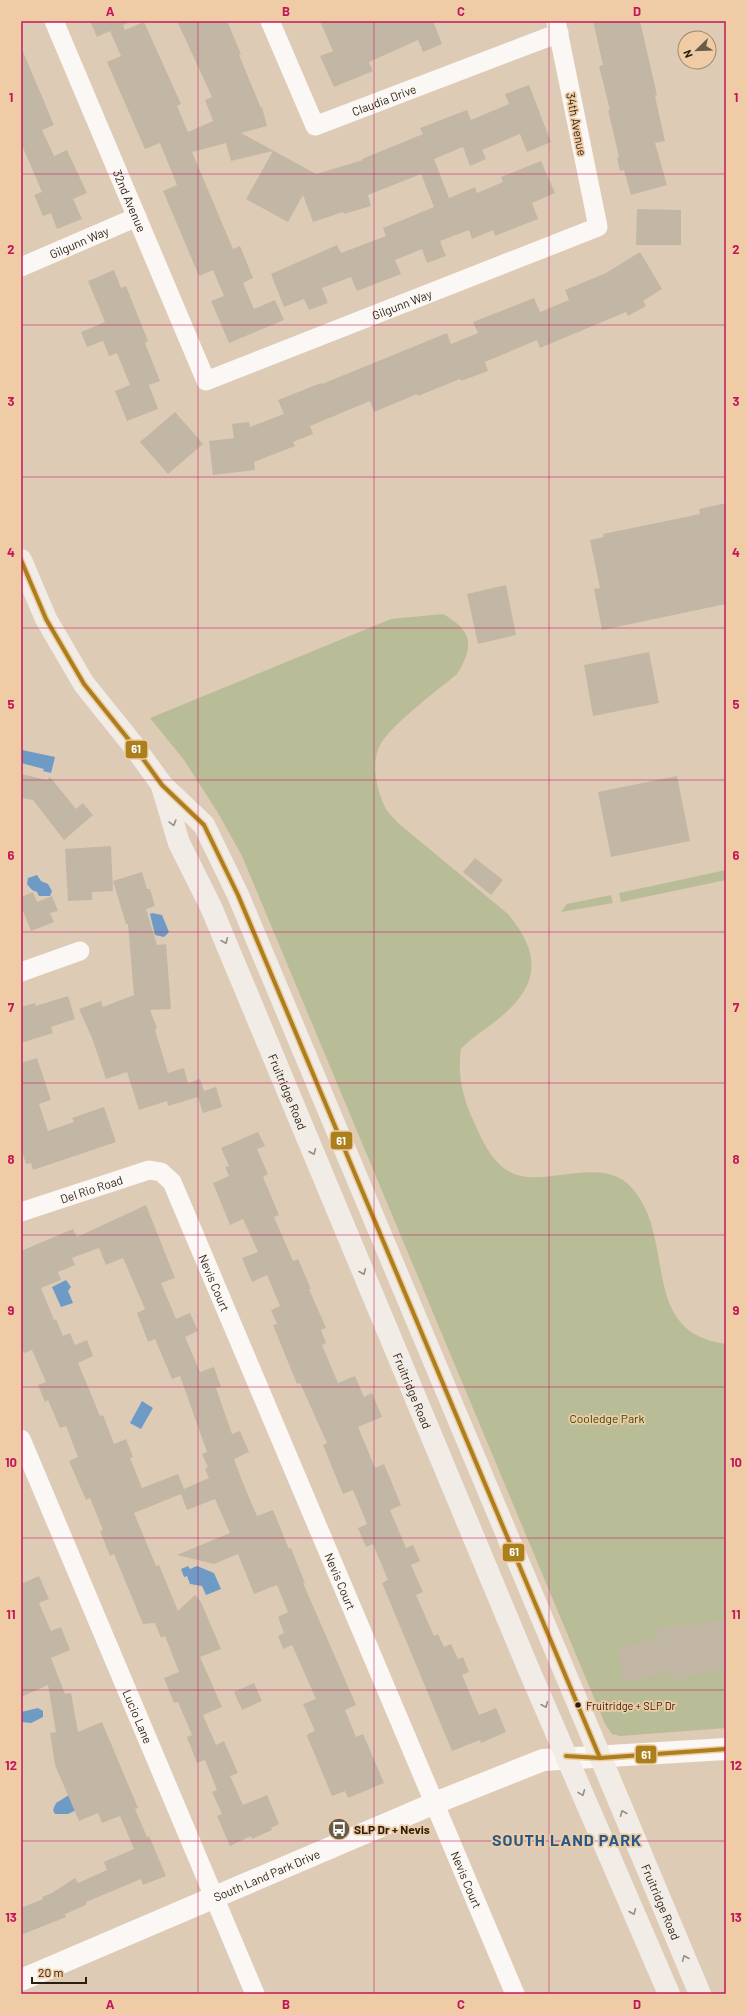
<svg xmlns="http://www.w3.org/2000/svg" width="747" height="2015" viewBox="0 0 747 2015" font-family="Barlow,sans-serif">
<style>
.green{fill:#b8bd97}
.water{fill:#6e9bc5}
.building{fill:#c2b7a4;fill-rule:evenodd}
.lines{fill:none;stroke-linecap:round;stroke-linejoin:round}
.minor{stroke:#faf7f4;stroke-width:19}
.tertiary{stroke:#faf7f4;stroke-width:22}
.secondary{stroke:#f1ece6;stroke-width:22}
.bus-1-casing{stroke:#efcca5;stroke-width:7}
.bus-1{stroke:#ab7f1b;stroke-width:4}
.oneway{stroke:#978f85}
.grid{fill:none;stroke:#c2185b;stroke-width:1;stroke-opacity:0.55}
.bus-dot{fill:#2a1e0e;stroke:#efcca5;stroke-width:1.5}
.labels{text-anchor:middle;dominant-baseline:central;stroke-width:3.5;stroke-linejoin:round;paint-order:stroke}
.bus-label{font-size:11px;fill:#2a1e0e;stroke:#efcca5;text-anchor:start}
.street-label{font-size:12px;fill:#2a1e0e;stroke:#efcca5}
.park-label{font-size:12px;fill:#2c4602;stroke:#efcca5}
.poi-label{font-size:12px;font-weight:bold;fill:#2a1e0e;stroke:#efcca5;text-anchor:start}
.district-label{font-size:16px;font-weight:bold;letter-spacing:1px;fill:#22588a;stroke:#efcca5}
.line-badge{stroke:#efcca5;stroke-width:1.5}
.badge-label{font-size:11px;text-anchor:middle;font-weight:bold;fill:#fff}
.neatline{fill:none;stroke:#c2185b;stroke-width:1.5}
.grid-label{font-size:13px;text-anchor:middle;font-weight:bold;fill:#c2185b}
</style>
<rect width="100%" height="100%" fill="#decbb6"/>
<path class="green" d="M443 614C472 630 475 646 457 674 438 690 388 727 379 747 371 765 377 792 386 809 389 814 394 818 398 823L508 914C542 955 540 986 497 1020 485 1030 472 1037 461 1049 457 1076 463 1099 475 1124 482 1141 493 1163 510 1172 541 1189 598 1156 628 1184 680 1234 635 1332 726 1344V1728L620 1736 612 1734 605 1724 242 856 218 813 184 760 150 718 391 619Z
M726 870V880L621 902 619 893Z
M611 895 613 903 561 912 567 904Z"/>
<path class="water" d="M22 750 55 757 51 773 43 771 44 769 21 763Z
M37 875 41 881 48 884 52 891 50 896H39L37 892 32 890 27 884 28 878Z
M152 913 162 915 169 932 164 937 155 935 150 914Z
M66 1280 71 1287 68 1291 73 1303 61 1307 52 1287Z
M142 1401 153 1408 141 1429 130 1423Z
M188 1566 190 1569 197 1566 214 1573 221 1589 206 1595 202 1586 190 1584 187 1576 184 1577 181 1569Z
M38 1708 43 1711V1717L31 1723 21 1722V1712Z
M69 1795 78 1809 68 1814H55L53 1810 56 1803Z"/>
<path class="building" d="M90 21H133L123 25 125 30 144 22 181 104 177 106 188 132 213 121 205 100 212 97 177 21H227L241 54 239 55 261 108 262 107 267 126 241 133 316 174 363 160 362 159 423 134 420 128 467 110 471 120 509 104 505 94 529 85 551 142 527 152 520 134 482 150 486 159 470 166 463 147 434 159 449 198 475 187 477 193 503 182 501 177 541 161 555 193 532 203 538 219 495 236 493 230 472 239 469 230 440 241 446 256 427 263 422 249 395 260 401 274 357 291 351 277 322 288 328 303 309 310 304 299 284 307 271 274 337 245 341 253 386 236 383 228 434 207 421 174 368 195 371 206 344 214 343 212 313 222 303 195 288 222 246 199 273 151 231 161 226 143 192 152 233 249 240 246 253 278 243 283 254 309 275 300 284 320 229 343 211 301 224 296 213 270 199 276 163 191 177 185 160 143 145 149 107 62 121 56 110 31 97 37Z
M320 21H433L442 44 423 52 418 40 369 62 373 71 334 87 320 56 333 51Z
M593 21H640L657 95 655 96 665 141 655 143 667 185 631 195 624 170 620 171 617 158 619 157 608 110H610L599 66 603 65Z
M21 47 54 125 42 130 54 156 67 150 87 193 73 199 82 219 57 229 51 213 43 216 34 195 42 192 21 143Z
M637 209 681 210V245H636Z
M640 252 662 289 643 301 646 306 628 316 626 312 540 348 537 340 485 362 488 371 461 381 460 379 418 396 417 394 374 412 370 401 310 426 313 434 293 442 295 446 254 462 255 470 213 475 209 441 234 438 232 424 249 422 250 427 284 414 278 400 321 383 322 384 447 333 451 344 478 333 473 322 534 298 540 312 569 300 565 290 606 273Z
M114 270 121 288 126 286 148 341 145 343 160 381 149 385 158 409 127 421 115 391 130 385 117 353 109 356 103 341 87 347 81 332 105 322 88 281Z
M175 412 203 444 168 474 140 442Z
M726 503V604L602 630 594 589 600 588 590 540 604 537 603 534 700 514 699 509Z
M506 585 516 635 478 644 467 594Z
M649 652 659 703 593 716 584 665Z
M21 774 47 780 50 777 76 809 83 803 93 815 64 840 33 800 21 798Z
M677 776 690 841 611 857 598 792Z
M111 846 113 891 92 892V900L68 901 65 849Z
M475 858 503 880 491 895 463 872Z
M142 872 147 889H150L155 906 146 909 157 945 166 944 171 1009 150 1010 157 1028 155 1030 168 1073 184 1068 188 1083 200 1079 204 1091 216 1087 222 1107 203 1113 198 1097 168 1106 167 1101 139 1110 127 1072 106 1079 92 1038 79 1009 101 1001 103 1007 134 995 128 924H126L113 881Z
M33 892 37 902 52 896 58 911 50 913 54 922 31 931 21 906V897Z
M68 996 75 1019 51 1027 53 1033 21 1043V1007L35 1003 36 1006Z
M37 1058 51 1100 39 1104 48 1131 74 1122 72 1118 104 1107 116 1142 33 1170 31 1163 26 1164 21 1148V1063Z
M258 1132 265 1146 257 1149 268 1174 263 1177 279 1215 274 1217 293 1261 298 1259 311 1289H309L326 1328 321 1330 326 1343 322 1345 338 1383 355 1376 364 1397 372 1393 382 1417 358 1427 375 1468 384 1464 401 1505 390 1510 406 1548 413 1545 420 1561 411 1565 423 1592 416 1595 434 1636 438 1634 444 1647 451 1644 458 1659 463 1657 469 1672 462 1675 479 1715 496 1708 506 1732 481 1743 480 1740 452 1751 382 1583 388 1580 373 1544 366 1547 358 1528 367 1524 353 1490 343 1494 323 1445 327 1443 300 1383 297 1384 273 1325 277 1324 271 1310 280 1306 267 1275 252 1282 242 1258 258 1252 243 1219 230 1225 213 1183 229 1176 225 1167 229 1166 221 1148Z
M146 1205 175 1278 161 1283 176 1319 190 1313 198 1331 185 1337 200 1372 214 1367 221 1387 216 1388 232 1434 240 1431 249 1452 234 1459 243 1483 257 1516 273 1510 289 1549 291 1548 305 1583H303L356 1705 345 1710 356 1737 363 1734 384 1783 348 1798 345 1791 332 1796 307 1736 308 1734 315 1731 303 1704 316 1699 292 1645 283 1649 278 1636 284 1633 278 1617 288 1612 277 1585 254 1594 238 1554 214 1564 177 1555 230 1533 215 1499 187 1510 181 1494 134 1513 156 1566 159 1565 178 1611 195 1595 201 1602 221 1649 200 1657 222 1707 203 1715 216 1745 224 1741 238 1773 230 1776 243 1805 267 1795 279 1824 271 1828 272 1830 252 1839 251 1836 230 1846 217 1816 222 1814 212 1792 217 1790 205 1760 197 1763 187 1737 192 1735 178 1702 174 1703 164 1678 179 1672 165 1636 161 1638 155 1623 143 1624 114 1554 110 1556 100 1531 103 1530 90 1498 86 1500 69 1461 78 1457 66 1426 60 1428 48 1400 45 1402 38 1385 46 1382 32 1350 24 1353 21 1346V1251L73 1229 77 1237ZM99 1248 106 1265 123 1258 145 1309 137 1313 148 1342 155 1339 172 1379 180 1376 207 1452 202 1454 208 1467 205 1469 209 1478 184 1489 178 1474 142 1488 130 1458 133 1457 126 1439 114 1444 103 1415 100 1416 78 1363 93 1356 87 1340 75 1345 70 1333 63 1336 56 1319 54 1320 41 1288 61 1280 58 1272 75 1265 72 1258Z
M39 1576 49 1599 39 1603 51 1631 61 1627 70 1650 51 1658 65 1694 71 1693 78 1732 102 1722 138 1808 135 1809 147 1837 149 1836 166 1876 143 1885 141 1879 86 1902V1905L65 1914 66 1917 21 1935V1908L43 1899 42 1897 52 1893 75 1878 78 1883 107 1870 104 1862 134 1849 120 1816 102 1823 98 1813 79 1821 55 1765 50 1733 56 1732 48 1685 21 1697V1584Z
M726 1618V1668L669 1681 668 1672 624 1682 617 1648 659 1638 657 1629 679 1624 680 1628Z
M254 1683 262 1701 242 1710 234 1692Z"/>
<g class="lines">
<g class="minor">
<path id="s1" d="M54 21 206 381 598 227 556 21"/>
<path id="s2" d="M270 21 315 126 559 33"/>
<path id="s3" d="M21 267 137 217"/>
<path d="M21 972 80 951"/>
<path id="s4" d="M21 1212 149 1170 161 1172 172 1182 515 1994"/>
<path id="s5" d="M21 1439 255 1994"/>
</g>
<path class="tertiary" id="s6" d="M21 1980 435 1803 543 1760 726 1749"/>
<g class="secondary">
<path id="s7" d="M21 560 46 619 84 684 133 745 162 785 204 825 238 895 700 1994"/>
<path id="s8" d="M162 786 179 843 211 907 529 1670 669 1994"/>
</g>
<g class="bus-1-casing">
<path id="bus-1" d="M21 560 46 619 84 684 133 745 162 785 204 825 238 895 600 1758
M566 1756 600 1758 726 1749"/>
</g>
<use href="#bus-1" class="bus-1"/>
</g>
<defs><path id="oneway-chevron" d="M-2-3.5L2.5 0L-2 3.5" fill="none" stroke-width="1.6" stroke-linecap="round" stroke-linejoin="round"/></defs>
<g class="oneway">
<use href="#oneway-chevron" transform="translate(173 823) rotate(74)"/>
<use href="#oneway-chevron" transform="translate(225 941) rotate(67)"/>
<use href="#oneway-chevron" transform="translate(313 1152) rotate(67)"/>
<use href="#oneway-chevron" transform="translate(363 1272) rotate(67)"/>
<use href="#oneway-chevron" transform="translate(545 1705) rotate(67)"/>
<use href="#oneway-chevron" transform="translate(582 1793) rotate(68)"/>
<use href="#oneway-chevron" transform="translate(623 1813) rotate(-113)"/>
<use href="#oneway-chevron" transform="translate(633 1912) rotate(67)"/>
<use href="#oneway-chevron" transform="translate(685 1958) rotate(-113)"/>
</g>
<path class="grid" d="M198 21V1994M374 21V1994M549 21V1994M21 174H726M21 325H726M21 477H726M21 628H726M21 780H726M21 932H726M21 1083H726M21 1235H726M21 1387H726M21 1538H726M21 1690H726M21 1841H726"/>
<defs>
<g id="bus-disc" transform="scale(1.15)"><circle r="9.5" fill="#695b49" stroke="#efcca5"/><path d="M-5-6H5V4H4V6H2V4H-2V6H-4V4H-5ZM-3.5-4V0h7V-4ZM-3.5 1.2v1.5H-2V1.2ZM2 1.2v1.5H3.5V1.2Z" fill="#fff"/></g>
</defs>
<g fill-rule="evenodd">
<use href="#bus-disc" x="339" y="1829"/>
</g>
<circle class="bus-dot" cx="578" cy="1705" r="3.5"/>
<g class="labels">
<g class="bus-label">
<text x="586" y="1705">Fruitridge + SLP Dr</text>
</g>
<g class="street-label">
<text stroke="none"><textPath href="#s2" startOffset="188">Claudia Drive</textPath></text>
<text transform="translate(577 124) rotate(79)">34th Avenue</text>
<text stroke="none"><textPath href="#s1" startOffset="195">32nd Avenue</textPath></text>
<text stroke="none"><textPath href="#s3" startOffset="63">Gilgunn Way</textPath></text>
<text stroke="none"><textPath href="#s1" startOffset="601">Gilgunn Way</textPath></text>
<text stroke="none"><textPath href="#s8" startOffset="331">Fruitridge Road</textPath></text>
<text stroke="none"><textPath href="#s4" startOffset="74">Del Rio Road</textPath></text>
<text stroke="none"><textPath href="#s4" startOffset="271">Nevis Court</textPath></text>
<text stroke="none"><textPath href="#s8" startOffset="655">Fruitridge Road</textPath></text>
<text stroke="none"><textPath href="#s4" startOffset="595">Nevis Court</textPath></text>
<text stroke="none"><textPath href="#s5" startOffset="301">Lucio Lane</textPath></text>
<text stroke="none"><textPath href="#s6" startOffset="267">South Land Park Drive</textPath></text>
<text stroke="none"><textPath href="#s4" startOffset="919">Nevis Court</textPath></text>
<text stroke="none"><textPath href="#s7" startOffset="1495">Fruitridge Road</textPath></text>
</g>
<g class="park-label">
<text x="607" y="1418">Cooledge Park</text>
</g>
<g class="poi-label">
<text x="354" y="1829">SLP Dr + Nevis</text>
</g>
<g class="district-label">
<text x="567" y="1839">SOUTH LAND PARK</text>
</g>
</g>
<g class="line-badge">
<rect x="125" y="740" width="23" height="19" rx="4" fill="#ab7f1b"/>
<rect x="330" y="1131" width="23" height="19" rx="4" fill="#ab7f1b"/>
<rect x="502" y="1543" width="23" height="19" rx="4" fill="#ab7f1b"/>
<rect x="635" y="1745" width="22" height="19" rx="4" fill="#ab7f1b"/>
</g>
<g class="badge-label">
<text x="136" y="753">61</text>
<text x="341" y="1145">61</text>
<text x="514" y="1556">61</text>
<text x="646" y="1759">61</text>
</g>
<rect width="747" height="2015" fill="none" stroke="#efcca5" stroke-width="44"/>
<g transform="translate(697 50) rotate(247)"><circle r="19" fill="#efcca5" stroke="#a08669"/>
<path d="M0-3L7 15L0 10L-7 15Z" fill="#695b49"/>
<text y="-6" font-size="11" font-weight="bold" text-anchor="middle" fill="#2a1e0e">N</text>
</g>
<path d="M32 1977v6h54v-6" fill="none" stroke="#2a1e0e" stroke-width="2"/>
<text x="38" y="1977" font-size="12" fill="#2a1e0e" stroke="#efcca5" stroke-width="3" paint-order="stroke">20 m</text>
<rect x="22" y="22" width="703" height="1971" class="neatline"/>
<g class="grid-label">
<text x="110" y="16">A</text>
<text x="286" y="16">B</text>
<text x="461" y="16">C</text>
<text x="637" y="16">D</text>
<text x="11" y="102">1</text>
<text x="736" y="102">1</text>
<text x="11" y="254">2</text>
<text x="736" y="254">2</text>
<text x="11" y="406">3</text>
<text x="736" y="406">3</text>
<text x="11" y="557">4</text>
<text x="736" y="557">4</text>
<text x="11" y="709">5</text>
<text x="736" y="709">5</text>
<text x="11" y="860">6</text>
<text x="736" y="860">6</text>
<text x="11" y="1012">7</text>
<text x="736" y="1012">7</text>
<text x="11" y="1164">8</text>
<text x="736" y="1164">8</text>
<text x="11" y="1315">9</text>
<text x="736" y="1315">9</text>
<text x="11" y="1467">10</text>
<text x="736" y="1467">10</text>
<text x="11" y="1619">11</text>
<text x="736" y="1619">11</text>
<text x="11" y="1770">12</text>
<text x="736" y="1770">12</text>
<text x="11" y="1922">13</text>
<text x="736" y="1922">13</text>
<text x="110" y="2009">A</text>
<text x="286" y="2009">B</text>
<text x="461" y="2009">C</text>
<text x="637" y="2009">D</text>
</g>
</svg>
